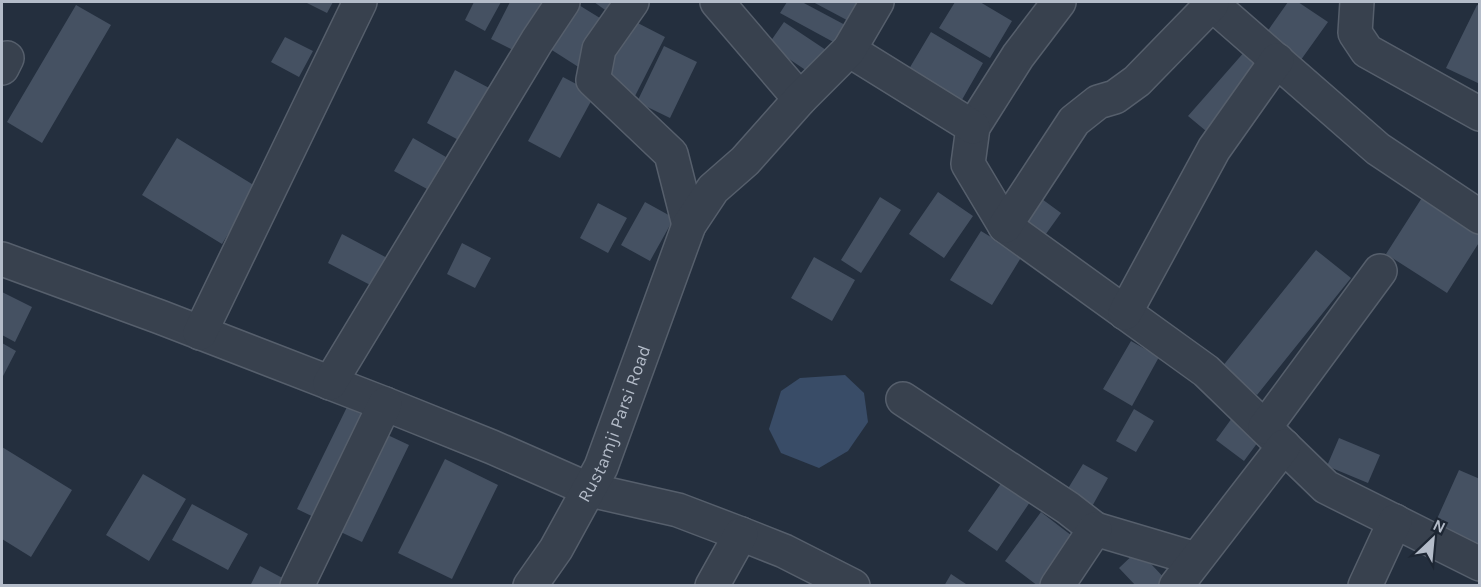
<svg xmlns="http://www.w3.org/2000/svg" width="1481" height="587" viewBox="0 0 1481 587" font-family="Karla,sans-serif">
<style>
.water{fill:#394c67}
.building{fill:#455162}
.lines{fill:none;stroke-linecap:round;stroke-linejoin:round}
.minor-casing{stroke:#565f6c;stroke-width:36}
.minor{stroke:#38414e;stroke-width:33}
.labels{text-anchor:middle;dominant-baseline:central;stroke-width:6;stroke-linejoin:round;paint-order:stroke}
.street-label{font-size:18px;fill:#b4bcc9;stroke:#1d2633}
</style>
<rect width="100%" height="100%" fill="#242f3e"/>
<path class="water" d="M845 375 864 393 868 422 848 451 819 468 781 453 769 429 781 391 800 378Z"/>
<path class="building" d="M305 2H333L327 13Z
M474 2H501L485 31 465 20Z
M510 2H540L546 5 521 54 491 39Z
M574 2 608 23 580 68 544 45Z
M594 2H626L615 17Z
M787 2H802L847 26 837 44 780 13Z
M813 2H871L858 26Z
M955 2H980L1012 21 990 58 939 28Z
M1288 2H1298L1328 22 1298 64 1262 39Z
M76 5 111 25 42 143 7 122Z
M1477 5 1480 6V84L1446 68Z
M630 19 665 37 635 96 600 79Z
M784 22 829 52 813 75 768 45Z
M931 32 983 63 959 105 906 74Z
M285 37 313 51 299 77 271 62Z
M664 46 697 62 670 118 637 102Z
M1246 50 1263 65 1206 131 1188 116Z
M455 70 493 90 464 143 427 123Z
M563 77 595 94 560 158 528 141Z
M177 138 257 187 222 244 142 195Z
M413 138 446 157 427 189 394 171Z
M1031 191 1061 213 1043 238 1013 217Z
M938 192 973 216 944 258 909 234Z
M1425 193 1480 227V241L1447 293 1386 254Z
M880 197 901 210 861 273 841 260Z
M645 202 674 218 650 261 621 245Z
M598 203 627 218 608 253 580 238Z
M981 231 1022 256 992 305 950 280Z
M342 234 391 260 376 288 328 263Z
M462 243 491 258 475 288 447 274Z
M1316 250 1351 278 1257 395 1222 367Z
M814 257 855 280 832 321 791 298Z
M2 292 32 307 15 342 2 335Z
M1131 341 1159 357 1132 406 1103 389Z
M2 343 16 351 2 378Z
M347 407 372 419 322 521 297 509Z
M1134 409 1154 421 1136 452 1116 441Z
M1232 418 1261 438 1244 461 1216 440Z
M377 430 409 445 362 542 330 527Z
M1339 438 1380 455 1368 483 1327 466Z
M2 447 72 490 31 557 2 539Z
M445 459 498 485 452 579 398 553Z
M1083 464 1108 478 1090 510 1064 495Z
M1459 470 1480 479V552L1432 530Z
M143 474 186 499 149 561 106 535Z
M1002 482 1030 502 997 551 968 531Z
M192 504 248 534 228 570 172 540Z
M1041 512 1076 539 1042 586H1038L1005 561Z
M1138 550 1167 581 1161 586H1136L1119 568Z
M260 566 290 582 288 586H250Z
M951 574 969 586H944Z"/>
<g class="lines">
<g class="minor-casing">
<g id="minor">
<path d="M632 2 599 49 593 80 671 154 689 225"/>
<path d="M717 2 800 99"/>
<path d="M1059 2 1018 56 973 127 968 164 1005 226 1206 371 1326 487 1480 564"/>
<path d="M1214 2 1212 4 1378 149 1480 217"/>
<path d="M1357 2 1355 33 1367 51 1480 114"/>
<path d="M849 50 973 127"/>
<path d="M2 68 7 58"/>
<path d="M1005 226 1074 121 1098 102 1115 97 1137 81 1212 4"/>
<path d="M2 259 160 317 385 404 492 447 590 490 678 510 741 534 784 551 853 586"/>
<path d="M1125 313 1214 149 1277 60"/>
<path d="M200 333 360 2"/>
<path d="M330 383 537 41 563 2"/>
<path d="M903 399 1068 508 1095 529 1196 559"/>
<path d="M1265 427 1380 271"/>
<path d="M297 586 385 404"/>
<path id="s1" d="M530 586 556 549 601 467 689 225 713 189 745 161 800 99 849 50 877 2"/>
<path d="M712 586 741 534"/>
<path d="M1057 586 1095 529"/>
<path d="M1176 586 1284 446"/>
<path d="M1365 586 1395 521"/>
</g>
</g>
<use href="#minor" class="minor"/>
</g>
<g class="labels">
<g class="street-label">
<text stroke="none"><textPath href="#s1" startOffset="184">Rustamji Parsi Road</textPath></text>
</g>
</g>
<rect width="1481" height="587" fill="none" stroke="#b4bcc9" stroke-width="6"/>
<g transform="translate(1433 539) rotate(26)" stroke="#1d2633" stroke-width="4.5" paint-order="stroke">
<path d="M0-4.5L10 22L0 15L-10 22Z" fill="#b4bcc9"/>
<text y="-9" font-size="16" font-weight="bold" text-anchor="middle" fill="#b4bcc9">N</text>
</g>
</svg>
